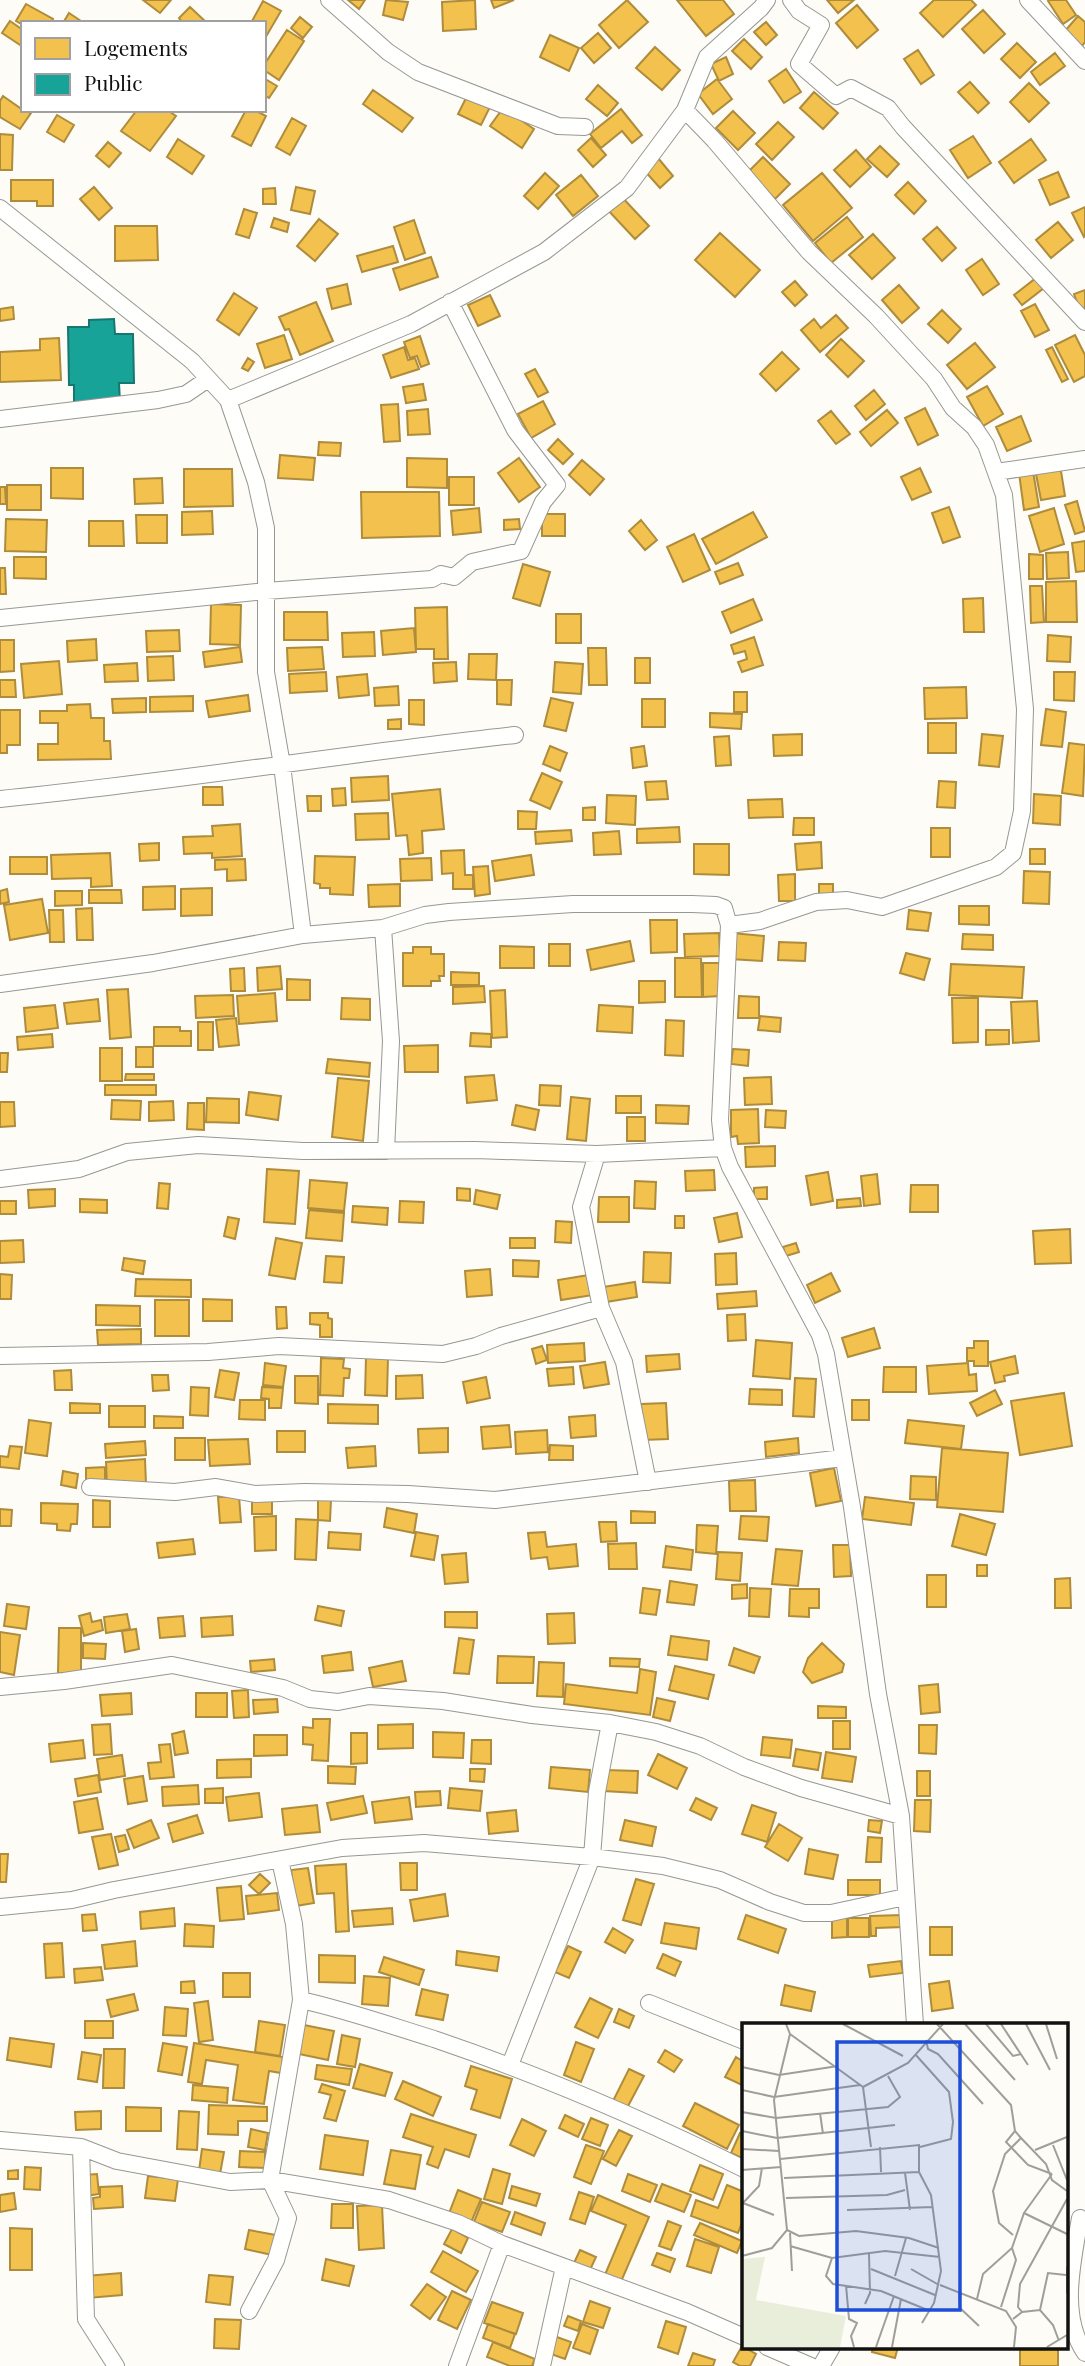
<svg xmlns="http://www.w3.org/2000/svg" width="1085" height="2366" viewBox="0 0 1085 2366" font-family="'Playfair Display',serif">
<style>
.homes{fill:#f2c14e;stroke:#ae8c3c;stroke-width:2}
.public{fill:#17a398;stroke:#157770;stroke-width:2}
.lines{fill:none;stroke-linecap:round;stroke-linejoin:round}
.street-casing{stroke:#979795;stroke-width:18}
.street{stroke:#fffffe;stroke-width:16}
.inset-road{fill:none;stroke:#9f9e9b;stroke-width:2}
.view{fill:#1d4ed8;fill-opacity:0.15;stroke:#1d4ed8;stroke-width:3.5}
.inset-edge{fill:none;stroke:#111;stroke-width:3.5}
</style>
<rect width="100%" height="100%" fill="#fdfcf7"/>
<path class="homes" d="M143 0H171L160 13Z
M348 0H365L359 9Z
M386 0 408 2 403 20 383 15Z
M475 0 476 29 443 31 442 2Z
M491 0H514L494 8Z
M627 0 648 22 619 48 599 25Z
M677 0H723L734 14 706 36Z
M827 0H854L838 13Z
M934 0H971L976 5 943 37 920 13Z
M1050 0H1066L1076 15 1063 24 1048 1Z
M263 1 281 11 264 40V23H251Z
M26 4 53 19 51 23H23V25L16 21Z
M857 5 878 30 857 48 836 23Z
M190 7 207 23H183L179 18Z
M983 10 1005 34 984 53 962 29Z
M69 13 84 23H63Z
M1078 16 1085 22V42L1082 46 1065 31Z
M300 17 312 27 303 38 291 28Z
M10 21 23 30V47L2 33Z
M766 22 777 35 766 45 754 32Z
M287 30 304 41 279 80 264 70V65Z
M598 33 611 48 594 63 581 48Z
M550 35 579 48 569 71 540 57Z
M744 39 762 57 751 69 732 51Z
M1017 43 1036 62 1020 78 1001 59Z
M655 47 680 70 662 90 636 68Z
M918 50 934 75 921 84 904 59Z
M1055 53 1065 66 1040 85 1031 72Z
M726 57 733 74 719 81 711 64Z
M786 69 801 92 784 103 769 81Z
M717 79 732 99 713 114 698 94Z
M267 80 277 86 269 98 264 95V85Z
M970 82 989 103 978 113 958 92Z
M1029 83 1049 103 1029 122 1010 102Z
M598 85 618 103 607 116 586 99Z
M373 90 413 118 402 132 363 104Z
M814 92 838 113 823 129 800 108Z
M3 96 23 110 31 113 20 129 0 117V101Z
M467 96 490 107 481 125 458 114Z
M503 108 534 129 522 148 490 126Z
M621 109 642 135 632 143 622 131 601 148 590 134Z
M137 110H167L176 116 150 151 121 131Z
M246 110H254L266 116 251 146 232 136Z
M733 111 755 133 738 150 716 128Z
M57 115 74 125 64 142 47 132Z
M292 118 306 126 290 155 276 147Z
M778 122 794 137 772 160 756 144Z
M0 134 13 135 12 170H0Z
M973 136 991 163 968 178 950 150Z
M591 138 606 155 593 167 578 150Z
M178 139 204 156 192 174 167 157Z
M1031 139 1046 160 1014 183 999 162Z
M108 142 121 153 109 167 96 156Z
M880 146 899 164 887 177 867 159Z
M856 150 871 167 850 187 834 170Z
M763 157 790 184 775 199 748 172Z
M658 158 673 176 660 188 644 170Z
M1058 172 1069 197 1050 205 1039 180Z
M545 173 559 186 538 209 524 196Z
M822 173 852 208 813 241 783 205Z
M581 175 598 196 573 216 556 195Z
M11 180H53V206H37V201H11Z
M908 182 926 201 914 214 895 195Z
M94 187 112 208 99 220 80 199Z
M296 187 315 191 310 214 291 210Z
M275 188 276 204H263V189Z
M620 195 649 226 635 239 606 208Z
M1085 207V236L1084 237 1072 213Z
M244 209 257 213 249 238 236 234Z
M847 217 863 237 831 263 815 243Z
M274 218 289 223 287 232 271 227Z
M319 219 338 234 315 261 297 246Z
M414 220 425 253 405 260 394 227Z
M1058 222 1073 240 1051 258 1036 240Z
M115 226H157L158 260 115 261Z
M937 227 956 248 942 261 923 239Z
M720 233 760 270 735 297 695 260Z
M873 234 895 258 872 279 849 255Z
M393 246 398 262 362 272 357 256Z
M431 257 438 277 400 290 393 269Z
M982 259 999 284 983 295 966 270Z
M1036 278 1044 288 1022 305 1014 295Z
M795 281 807 295 795 306 782 292Z
M347 284 351 304 332 309 327 289Z
M899 285 919 308 902 323 882 300Z
M1085 290V308L1080 310 1074 294Z
M234 293 257 308 239 335 217 320Z
M490 295 500 316 478 326 468 305Z
M316 302 333 341 300 355 289 329 285 330 279 317Z
M1035 304 1049 330 1035 337 1021 311Z
M13 307 14 319 0 321V309Z
M942 310 961 329 948 343 928 324Z
M836 315 848 328 820 352 801 330 814 319 821 328Z
M284 335 292 359 265 368 257 344Z
M1075 335 1085 355V376L1074 382 1055 345Z
M420 336 429 364 421 367 417 356 410 358 404 342Z
M59 338 61 380 0 382V352L40 350V339Z
M841 339 864 361 848 377 826 355Z
M975 343 995 367 967 389 947 365Z
M404 347 408 360 415 358 419 369 391 378 383 355Z
M1052 347 1068 379 1062 382 1046 350Z
M782 352 799 369 776 391 760 374Z
M248 358 254 362 248 371 242 368Z
M535 369 548 392 538 397 525 374Z
M423 384 426 400 406 403 403 387Z
M987 386 1003 414 983 426 967 397Z
M874 390 885 404 866 420 855 406Z
M543 401 555 424 531 438 518 414Z
M398 404 400 441 384 442 381 405Z
M925 408 938 435 918 445 905 418Z
M428 409 430 434 408 435 407 411Z
M887 410 898 423 871 446 860 432Z
M831 411 850 434 836 444 818 421Z
M1021 416 1031 441 1007 451 996 427Z
M558 439 573 454 563 464 548 450Z
M319 442 341 443 340 456 318 455Z
M280 455 315 458 313 480 278 478Z
M407 458 447 459V488L407 487Z
M519 458 540 487 519 502 498 473Z
M582 460 604 479 590 495 569 475Z
M1060 465 1065 496 1041 500 1035 469Z
M51 468H83V499L51 498Z
M920 468 931 492 912 500 901 477Z
M184 469H232L233 506 184 507Z
M1033 471 1039 507 1024 510 1019 473Z
M449 477H474V505H449Z
M162 478 163 503 135 504 134 479Z
M7 485H41V510H7Z
M0 487H5L6 504H0Z
M361 492H439L440 536 362 538Z
M1077 501 1085 531 1075 534 1065 505Z
M949 507 960 537 943 543 932 513Z
M479 508 481 532 453 535 451 511Z
M1054 508 1064 544 1040 552 1029 516Z
M212 511 213 534 182 535V512Z
M753 512 767 537 716 564 702 539Z
M542 514H565V536H542Z
M136 515H167V543H137Z
M6 519 47 520 46 552 5 551Z
M519 519 520 529 504 530V520Z
M641 520 657 540 645 550 629 531Z
M89 521H123L124 546H89Z
M694 534 710 570 683 582 667 547Z
M1085 541V571L1076 572 1072 543Z
M1068 552 1069 578 1047 579 1046 553Z
M1029 554 1043 555V579H1029Z
M14 557H46V579L14 578Z
M738 563 743 575 720 584 715 572Z
M523 564 550 572 540 606 513 598Z
M0 568H5L6 594H0Z
M1076 581 1077 622H1046V582Z
M1030 586H1042L1044 622 1031 623Z
M983 598 984 632H964L963 599Z
M753 599 762 620 731 633 722 612Z
M211 604 241 605 240 645 210 644Z
M447 607 448 659H434V649H416L415 608Z
M284 612H327L328 640H284Z
M556 614H581V643H556Z
M414 628 416 652 383 655 381 631Z
M179 630 180 651 147 652 146 631Z
M374 632 375 656 343 657 342 633Z
M1048 635 1071 637 1070 662 1047 661Z
M754 637 763 665 742 672 738 662 747 659 745 651 734 654 731 645Z
M96 639 97 660 68 662 67 641Z
M0 640H14V671L0 672Z
M240 647 242 662 205 667 203 652Z
M322 647 324 669 288 671 287 648Z
M588 648H606L607 685H589Z
M469 654H497L496 680 468 679Z
M173 656 174 680 148 681 147 657Z
M635 658H650V683H635Z
M59 661 62 694 24 698 21 664Z
M456 662 457 681 434 683 433 663Z
M555 662 583 664 581 694 553 692Z
M137 663 138 681 105 682 104 665Z
M326 672 327 691 290 693 289 674Z
M1054 672H1075L1074 701 1054 700Z
M367 674 369 695 339 698 337 677Z
M0 680H15L16 697H0Z
M497 680H512L511 705 497 704Z
M398 686 399 705 375 706 374 688Z
M966 687 967 718 925 719 924 688Z
M734 692H747V712H734Z
M248 695 250 711 209 717 206 701Z
M193 696V711L150 712V697Z
M146 698V712L113 713 112 699Z
M551 698 573 703 566 731 544 726Z
M642 699H665V727H642Z
M409 700H424V725L409 724Z
M90 704 91 718H104V741H110L111 759 38 760V744H58V723H40V711H67V705Z
M1046 709 1066 712 1062 747 1041 745Z
M0 710H20V745H7V753H0Z
M710 713 742 714 741 729 710 727Z
M401 719V729H388V720Z
M928 723H956V753H928Z
M802 734V755L774 756 773 735Z
M982 734 1003 736 999 767 979 765Z
M729 736 731 765 716 766 714 737Z
M1069 743 1085 745 1083 796 1062 793Z
M550 746 567 753 560 771 543 764Z
M644 746 647 766 633 768 631 748Z
M542 773 562 782 550 809 530 800Z
M388 776 389 800 352 802 351 778Z
M666 781 668 799 647 800 645 782Z
M939 781 956 782 955 808 937 807Z
M203 787H222L223 805H203Z
M345 788 346 805 333 806 332 789Z
M440 789 444 829 422 831 423 853 409 855 407 835 396 836 392 794Z
M1034 794 1061 796 1060 825 1033 823Z
M607 795 636 796 635 825 606 823Z
M307 796H321V811H308Z
M782 799 783 817 749 818 748 800Z
M595 807V820H583V808Z
M518 811 537 812 536 829H518Z
M388 813 389 839 356 840 355 814Z
M794 818H814V835H793Z
M240 824 242 856 212 858V853L184 854 183 837 213 836 212 826Z
M679 827 680 842 637 843V829Z
M931 828H950V857H931Z
M571 830 572 841 536 844 535 832Z
M619 831 621 854 594 855 593 833Z
M821 842 822 868 797 870 795 844Z
M159 843V860L140 861 139 844Z
M694 844H729V875L694 874Z
M1030 849H1045V864H1030Z
M464 850 465 875H473V889H453V873L442 874 441 851Z
M110 853 112 886 91 887V878L52 879 51 855Z
M531 855 534 875 495 881 492 861Z
M315 856 355 857 353 895 330 894V888H320V884L314 883Z
M10 857H47V874H10Z
M431 858 432 880 401 881 400 859Z
M245 859 246 880 227 881V869L215 870V860Z
M488 866 490 894 475 896 473 867Z
M1024 871 1050 872 1049 904 1023 903Z
M795 874V901H779L778 875Z
M400 884V906L369 907 368 885Z
M819 884H833V897H819Z
M175 886V909L143 910V887Z
M212 888V915L181 916V889Z
M7 889 9 902 0 904V891Z
M89 890H121L122 903H89Z
M55 891H82V905L55 906Z
M42 899 48 933 10 940 4 905Z
M959 906H989V925L959 924Z
M92 908 93 940H77L76 909Z
M49 910H63L64 942H50Z
M909 910 931 913 928 931 907 929Z
M650 920H677V952L651 953Z
M719 933 720 956 685 957 684 934Z
M732 933 764 936 762 961 730 959Z
M963 934 993 935V950L962 949Z
M630 941 634 961 591 970 587 950Z
M779 942 806 943 805 961 778 960Z
M549 944H570V966H549Z
M500 946 534 947V968H500Z
M413 947H431V954H444V976H439L440 981H431V986H403V953H413Z
M906 953 930 959 924 980 900 973Z
M675 958H701L702 997H675Z
M703 963H720L721 996 703 997Z
M951 964 1024 967 1022 998 949 995Z
M280 966 282 989 258 991 257 968Z
M244 968 245 991H231L230 969Z
M451 972 479 973V985H451Z
M287 979 310 980V1000H287Z
M639 981H665V1002L639 1003Z
M484 986 485 1002 453 1004V987Z
M128 989 131 1037 110 1039 107 990Z
M505 990 507 1037 492 1038 490 991Z
M275 993 277 1021 239 1024 237 996Z
M233 995 234 1016 196 1018 195 996Z
M739 996 759 997V1018H738Z
M342 998 370 999V1020L341 1019Z
M952 998H978V1042L953 1043Z
M98 999 100 1021 67 1024 64 1003Z
M1037 1001 1039 1041 1013 1043 1011 1002Z
M55 1005 58 1028 26 1032 24 1008Z
M599 1005 633 1007 632 1033 597 1031Z
M760 1016 781 1018 780 1032 758 1030Z
M236 1018 239 1045 219 1047 216 1020Z
M666 1020 684 1021 683 1056 665 1055Z
M198 1022H213V1050H198Z
M154 1027H180V1031H191V1046H154Z
M986 1030H1009V1044L986 1045Z
M471 1033 491 1034V1047L470 1046Z
M52 1034 53 1047 18 1050 17 1037Z
M438 1045V1072H405L404 1046Z
M136 1047H153V1067H136Z
M100 1048H122V1081H100Z
M733 1049 749 1050 748 1066 731 1064Z
M0 1053H8L7 1072H0Z
M328 1059 370 1063 369 1077 326 1073Z
M126 1074H154V1080H125Z
M494 1075 497 1100 467 1103 465 1077Z
M771 1077 772 1104 745 1105 744 1078Z
M338 1078 369 1081 363 1141 332 1137Z
M105 1085H156V1095H105Z
M540 1085 561 1086 560 1106 539 1105Z
M249 1092 281 1096 278 1120 246 1115Z
M616 1096H641V1113H616Z
M571 1097 590 1099 586 1141 567 1139Z
M207 1098 239 1099V1123L206 1122Z
M112 1100 141 1101 140 1120 111 1119Z
M173 1101 174 1120 149 1121V1102Z
M0 1102H14L15 1126 0 1127Z
M188 1103H204V1130L187 1129Z
M516 1105 539 1110 535 1130 512 1125Z
M656 1105 689 1106 688 1124 656 1123Z
M758 1109 759 1143 738 1144 737 1136 731 1137V1110Z
M766 1110 786 1111 785 1128 765 1127Z
M627 1117H645V1141H627Z
M775 1146V1166L746 1167 745 1147Z
M267 1169 299 1171 295 1224 264 1222Z
M714 1170 715 1190 686 1191 685 1171Z
M828 1172 833 1201 811 1205 806 1176Z
M877 1174 880 1204 864 1206 861 1176Z
M310 1180 347 1183 344 1211 308 1208Z
M635 1181 656 1182 655 1209 634 1208Z
M159 1183 170 1184 168 1209 157 1208Z
M911 1185H938V1212H910Z
M767 1187V1199H754V1188Z
M457 1188 470 1189V1201L457 1200Z
M55 1189V1206L29 1208 28 1190Z
M476 1190 500 1195 497 1209 474 1204Z
M599 1197H629V1222H598Z
M860 1198 861 1206 837 1208V1200Z
M80 1199 107 1200V1213L80 1212Z
M0 1201H16V1214H0Z
M400 1201 424 1202 423 1223 399 1222Z
M353 1206 388 1208 387 1225 352 1222Z
M309 1210 344 1213 342 1241 306 1238Z
M737 1213 742 1237 719 1242 714 1218Z
M675 1216H684V1228H675Z
M228 1217 239 1219 235 1239 224 1236Z
M556 1221 572 1222 571 1243 555 1242Z
M1070 1229 1071 1263 1035 1264 1033 1231Z
M276 1238 302 1243 295 1279 269 1275Z
M510 1238H535V1248H510Z
M23 1240 24 1262 0 1263V1241Z
M796 1243 799 1252 786 1256 783 1247Z
M644 1252 671 1253 670 1283 643 1282Z
M736 1253 737 1284 716 1285 715 1254Z
M326 1256 344 1257 342 1283 324 1282Z
M124 1258 145 1261 143 1274 122 1270Z
M513 1260 539 1261 538 1277 513 1276Z
M490 1269 492 1295 467 1297 465 1271Z
M831 1273 840 1291 815 1303 807 1285Z
M0 1274 12 1275 11 1299H0Z
M589 1275 593 1295 561 1300 558 1280Z
M136 1279 191 1280V1297L135 1296Z
M635 1282 637 1297 606 1302 603 1287Z
M756 1291 757 1306 718 1309 717 1294Z
M203 1299 232 1300V1321H203Z
M155 1300H189V1336H155Z
M96 1305 140 1306V1326L96 1325Z
M276 1307H286L287 1328 277 1329Z
M310 1313H328V1318L332 1319V1337H320V1325L310 1324Z
M745 1314 746 1340 728 1341 727 1315Z
M874 1328 880 1348 848 1357 842 1338Z
M141 1329V1344L98 1345 97 1330Z
M756 1340 792 1343 790 1379 753 1376Z
M974 1341H988V1366H974V1361H967V1348H974Z
M584 1343 585 1361 548 1363 547 1345Z
M542 1346 547 1360 536 1364 532 1349Z
M679 1354 680 1369 647 1372 646 1356Z
M1015 1356 1018 1373 1004 1376 1005 1381 995 1383 990 1362Z
M366 1357H388L387 1396 365 1395Z
M321 1358 344 1359 343 1368 350 1369 349 1378H344L343 1396 320 1395Z
M605 1362 609 1384 584 1388 580 1366Z
M265 1363 286 1366 283 1387 263 1385Z
M968 1363 969 1375 976 1374 977 1391 929 1394 927 1366Z
M573 1367 574 1384 549 1386 547 1369Z
M884 1367H916V1392H883Z
M71 1370 72 1390H55L54 1371Z
M220 1370 239 1373 234 1400 215 1397Z
M152 1375H168L169 1390 153 1391Z
M422 1375 423 1398 396 1399V1376Z
M295 1376H318V1404L295 1403Z
M486 1377 490 1398 467 1403 463 1382Z
M795 1378 816 1379 814 1417 793 1416Z
M191 1387 209 1388 208 1416 190 1415Z
M262 1387 283 1388 281 1408H269V1399L261 1398Z
M750 1389 782 1390V1405L749 1404Z
M995 1390 1002 1404 977 1416 970 1403Z
M1064 1393 1072 1446 1020 1455 1011 1401Z
M240 1400H265V1420L239 1419Z
M852 1400H869V1420H852Z
M70 1403 100 1404V1413H70Z
M666 1403 668 1439 643 1440 641 1404Z
M328 1404 378 1405V1424L328 1423Z
M109 1406H145V1427H109Z
M595 1415 596 1436 571 1438 569 1417Z
M154 1416 183 1417V1428H154Z
M29 1420 51 1423 47 1456 25 1453Z
M908 1420 964 1426 961 1449 905 1443Z
M509 1425 511 1447 483 1449 481 1427Z
M448 1428V1452L419 1453 418 1429Z
M547 1430 548 1452 516 1454 515 1432Z
M277 1431H305V1452H277Z
M175 1438H205V1460H175Z
M798 1438 799 1453 766 1457 765 1442Z
M248 1439 250 1464 210 1466 208 1440Z
M145 1441 146 1455 106 1458 105 1444Z
M550 1445 573 1446V1460H549Z
M10 1446 22 1447 19 1469 0 1467V1456L8 1457Z
M375 1446 376 1466 348 1468 346 1448Z
M942 1448 1008 1453 1003 1512 937 1507Z
M145 1459 146 1484 107 1486 106 1462Z
M105 1467V1483H86V1468Z
M834 1468 841 1501 816 1506 810 1473Z
M63 1471 78 1474 76 1488 61 1485Z
M911 1476 936 1477V1500L910 1499Z
M755 1480 756 1511H730L729 1481Z
M239 1496 241 1522 220 1523 218 1497Z
M865 1497 914 1503 911 1525 862 1519Z
M318 1499 331 1500 330 1521 318 1520Z
M93 1500 110 1501V1527H93Z
M252 1501H272V1514H252Z
M41 1503 78 1504 77 1524H71L70 1531 57 1530V1524L41 1523Z
M387 1508 417 1514 414 1533 384 1527Z
M0 1509 12 1510 11 1526H0Z
M631 1511 655 1512V1523H631Z
M960 1514 995 1524 986 1555 952 1546Z
M276 1516V1550L255 1551 254 1517Z
M741 1516 769 1517 767 1541 739 1539Z
M296 1519 318 1520 316 1560 295 1559Z
M599 1522H616L617 1541 601 1542Z
M697 1525 718 1526 716 1554 696 1552Z
M329 1532 361 1534 360 1550 328 1548Z
M416 1532 438 1536 434 1560 411 1556Z
M545 1532 547 1547 576 1544 578 1566 549 1569 547 1557 531 1559 528 1533Z
M193 1539 195 1554 159 1558 157 1543Z
M636 1543 637 1569H609L608 1544Z
M833 1545H850L851 1576 834 1577Z
M666 1546 693 1550 691 1570 663 1567Z
M776 1549 802 1551 798 1586 772 1584Z
M718 1552 742 1553 740 1581 716 1579Z
M466 1553 468 1582 445 1584 442 1555Z
M977 1565H987V1576H977Z
M927 1575H946V1607H927Z
M1070 1578 1071 1608H1055V1579Z
M670 1581 697 1585 694 1605 667 1602Z
M747 1584V1598L732 1599V1585Z
M643 1588 660 1590 656 1615 640 1613Z
M750 1588 771 1589 769 1617 749 1616Z
M790 1589H819V1608H809V1617L789 1616Z
M7 1604 29 1607 26 1629 4 1626Z
M318 1606 344 1611 341 1626 315 1620Z
M445 1612H477V1628L445 1627Z
M90 1613 92 1622 101 1620 103 1630 84 1636 79 1616Z
M574 1613 575 1643 548 1644 547 1614Z
M127 1614 130 1629 106 1633 104 1617Z
M183 1616 185 1636 160 1638 158 1618Z
M232 1616 233 1635 202 1637 201 1618Z
M59 1628H81V1674L58 1673Z
M136 1629 139 1649 125 1652 122 1631Z
M0 1632 20 1635 14 1675 0 1672Z
M671 1636 709 1641 707 1660 668 1655Z
M459 1638 474 1640 469 1674 454 1673Z
M83 1643 106 1644 105 1659 83 1658Z
M822 1643 844 1664 842 1672 812 1683 803 1672 808 1658Z
M734 1648 760 1657 754 1673 729 1665Z
M351 1652 353 1670 324 1673 322 1656Z
M498 1656 534 1657 533 1683H497Z
M610 1658 640 1659 639 1667 610 1666Z
M274 1659 275 1670 251 1672 250 1661Z
M402 1661 406 1681 373 1687 369 1668Z
M539 1662 564 1663 563 1697 537 1696Z
M675 1666 714 1675 708 1699 669 1690Z
M640 1669 656 1672 650 1715 564 1704 566 1684 637 1693Z
M938 1684 940 1712 921 1714 919 1686Z
M248 1690 249 1717 234 1718 232 1691Z
M131 1693 132 1714 102 1716 100 1695Z
M196 1693H227V1717H196Z
M657 1698 675 1702 670 1721 653 1717Z
M277 1699 278 1712 254 1714 253 1700Z
M818 1706 846 1707V1718H818Z
M313 1719H330L328 1761 312 1760 313 1745 303 1744V1727L313 1728Z
M833 1721H850V1749H833Z
M110 1724 112 1754 94 1755 92 1725Z
M413 1724V1748L378 1749V1725Z
M919 1725H937L936 1754 919 1753Z
M184 1731 188 1753 175 1755 172 1734Z
M433 1732 464 1733 463 1758 433 1757Z
M351 1733H367V1763L351 1764Z
M254 1735H287V1755L254 1756Z
M763 1737 792 1740 790 1758 761 1755Z
M83 1740 85 1758 51 1762 49 1744Z
M472 1740H491V1764L471 1763Z
M170 1744 174 1777 150 1779 148 1763 161 1762 159 1745Z
M796 1749 821 1753 818 1770 793 1766Z
M826 1752 856 1757 852 1782 822 1778Z
M658 1754 687 1768 677 1789 648 1775Z
M122 1755 125 1776 100 1780 97 1759Z
M251 1759V1777L217 1778V1760Z
M328 1766 356 1767 355 1784 328 1783Z
M551 1767 590 1770 588 1792 549 1788Z
M470 1769H485L484 1782 470 1781Z
M605 1770 638 1771 637 1793 604 1791Z
M917 1771H930V1796H917Z
M98 1775 101 1792 78 1796 75 1779Z
M143 1776 147 1801 128 1804 124 1779Z
M198 1785 199 1804 163 1806 162 1787Z
M223 1788V1803H205V1789Z
M450 1788 482 1791 480 1811 448 1808Z
M440 1791 441 1805 416 1807 415 1792Z
M259 1793 262 1817 229 1821 226 1797Z
M363 1796 367 1813 331 1820 327 1803Z
M409 1797 412 1819 375 1823 372 1802Z
M97 1798 103 1829 79 1833 74 1802Z
M696 1798 717 1808 711 1820 690 1810Z
M915 1800H931L930 1832 914 1831Z
M317 1805 320 1832 285 1835 282 1809Z
M752 1805 776 1813 767 1842 742 1834Z
M516 1810 518 1831 489 1834 487 1813Z
M197 1815 203 1833 173 1842 168 1824Z
M151 1820 159 1838 134 1848 127 1830Z
M625 1820 656 1827 652 1846 620 1840Z
M869 1820 882 1821 880 1833 868 1831Z
M779 1824 802 1838 788 1861 765 1847Z
M111 1834 118 1865 99 1869 92 1837Z
M125 1835 129 1849 119 1852 115 1837Z
M868 1837 882 1838 881 1862H866Z
M809 1849 838 1855 833 1879 805 1874Z
M0 1854H8L6 1882H0Z
M400 1863H417V1890H401Z
M346 1864 349 1931 336 1932 334 1893 317 1894 315 1866Z
M308 1868 314 1903 296 1906 291 1870Z
M260 1874 270 1883 259 1894 249 1885Z
M636 1879 654 1884 641 1925 623 1920Z
M848 1880H880V1895H848Z
M241 1886 244 1919 220 1921 217 1888Z
M277 1893 279 1910 248 1914 246 1896Z
M445 1894 448 1916 414 1921 410 1900Z
M174 1908 175 1926 141 1929 140 1912Z
M392 1908 393 1924 354 1927 352 1911Z
M95 1914 97 1930 83 1931 82 1915Z
M746 1915 786 1929 778 1953 738 1939Z
M902 1915 903 1927 876 1928V1936H871L870 1916Z
M832 1918H847V1937L832 1938Z
M848 1918H869V1937H848Z
M665 1923 699 1928 696 1949 661 1943Z
M185 1924 214 1926 213 1947 184 1946Z
M930 1927H952V1955H930Z
M613 1928 633 1940 625 1953 605 1942Z
M135 1941 137 1966 105 1969 102 1945Z
M62 1943 64 1977 46 1978 44 1944Z
M568 1946 581 1952 569 1978 555 1972Z
M457 1951 499 1957 497 1971 456 1965Z
M663 1954 681 1962 675 1976 657 1968Z
M319 1955 355 1956V1983L319 1982Z
M384 1957 424 1970 419 1985 379 1972Z
M901 1961 903 1973 870 1977 868 1965Z
M101 1967 103 1980 75 1983 74 1969Z
M223 1973H250V1997H223Z
M364 1976 390 1978 388 2006 362 2004Z
M194 1981 195 1993H181V1982Z
M949 1981 953 2008 932 2011 929 1984Z
M785 1985 815 1992 811 2011 781 2005Z
M422 1989 448 1995 443 2020 416 2015Z
M134 1994 138 2010 111 2017 107 2000Z
M590 1998 612 2009 598 2038 575 2027Z
M208 2001 213 2040 199 2042 194 2003Z
M165 2007 188 2009 186 2036 163 2035Z
M619 2009 634 2016 629 2028 614 2022Z
M85 2021H113V2038H85Z
M259 2021 285 2025 280 2056 255 2052Z
M304 2025 334 2031 328 2060 299 2054Z
M342 2035 360 2039 355 2067 337 2064Z
M10 2038 54 2044 51 2067 7 2060Z
M576 2042 594 2049 581 2082 564 2075Z
M163 2043 187 2047 182 2075 158 2071Z
M194 2043 283 2057 281 2073 269 2071 264 2104 233 2100 238 2065 206 2060 202 2084 188 2082Z
M104 2049H125L124 2088H103Z
M665 2050 682 2060 674 2072 658 2062Z
M82 2052 101 2055 97 2082 78 2079Z
M736 2057 744 2062V2086L725 2077Z
M360 2064 392 2073 385 2096 353 2088Z
M317 2065 352 2069 349 2085 315 2079Z
M471 2066 512 2079 500 2118 471 2109 477 2090 465 2086Z
M629 2069 644 2076 626 2110 612 2103Z
M403 2081 441 2097 433 2116 395 2099Z
M322 2084 345 2091 336 2121 324 2118 331 2095 319 2092Z
M193 2085 228 2088 227 2103 192 2100Z
M695 2103 739 2125 727 2149 683 2126Z
M209 2105 267 2107V2121H238V2135L208 2134Z
M126 2107 161 2108V2131H126Z
M101 2111V2129L76 2130 75 2112Z
M179 2111 199 2112 197 2150 177 2149Z
M411 2114 476 2135 469 2157 445 2149 438 2168 427 2164 433 2147 403 2137Z
M565 2115 584 2124 578 2137 559 2128Z
M591 2118 608 2125 600 2146 582 2139Z
M522 2119 546 2131 534 2156 510 2145Z
M251 2129 268 2133 265 2150 248 2147Z
M619 2130 632 2136 616 2166 603 2159Z
M740 2133 744 2134V2159L731 2153Z
M325 2135 368 2141 363 2175 320 2169Z
M586 2145 604 2151 591 2184 574 2177Z
M202 2149 224 2152 220 2174 199 2171Z
M391 2150 421 2155 415 2189 384 2184Z
M240 2151 265 2152V2168L239 2167Z
M700 2165 723 2174 713 2200 690 2191Z
M25 2167 41 2168 40 2190 24 2189Z
M493 2169 510 2174 502 2204 484 2199Z
M18 2170V2179H8V2171Z
M97 2174 99 2194 85 2196 84 2175Z
M628 2174 657 2185 650 2202 622 2191Z
M148 2176 178 2179 175 2201 145 2198Z
M662 2184 691 2195 684 2212 655 2201Z
M727 2185 744 2192V2217L738 2233 691 2216 696 2200 718 2208Z
M122 2186 123 2207 94 2209 93 2198 100 2197V2187Z
M512 2186 540 2194 536 2206 509 2198Z
M458 2190 481 2199 470 2225 448 2216Z
M579 2192 594 2197 585 2224 570 2219Z
M14 2193 16 2209 0 2212V2195Z
M598 2195 649 2217 620 2284 604 2277 626 2225 591 2211Z
M482 2202 510 2212 502 2232 474 2222Z
M332 2204H353V2228H331Z
M382 2205 384 2248 359 2250 357 2206Z
M515 2212 545 2223 541 2235 511 2224Z
M668 2221 681 2226 671 2250 659 2246Z
M700 2223 742 2241 737 2253 694 2235Z
M10 2228 32 2229V2270H10Z
M452 2229 468 2238 461 2253 444 2244Z
M249 2230 276 2235 272 2255 245 2249Z
M695 2239 719 2247 711 2273 687 2266Z
M580 2250 596 2257 590 2270 574 2263Z
M443 2251 478 2271 466 2292 431 2272Z
M657 2253 675 2259 670 2272 652 2265Z
M326 2259 354 2266 349 2286 322 2280Z
M121 2273 122 2295 88 2298 86 2276Z
M209 2275 233 2277 230 2305 206 2302Z
M427 2284 446 2297 430 2319 411 2305Z
M452 2291 471 2300 457 2329 438 2320Z
M590 2301 610 2308 603 2328 583 2322Z
M492 2302 523 2313 516 2334 484 2323Z
M568 2316 581 2321 578 2331 564 2326Z
M215 2319 241 2320 239 2349 214 2348Z
M666 2321 686 2327 678 2354 658 2347Z
M488 2324 515 2334 510 2348 483 2338Z
M582 2324 598 2330 590 2354 573 2348Z
M554 2336 571 2342 565 2359 548 2353Z
M493 2342 535 2359 532 2366H510L487 2357Z
M742 2346 756 2354 750 2366H740L733 2362Z
M873 2347H898L895 2358 872 2352Z
M1020 2347H1058V2366H1020Z
M693 2353 715 2360 713 2366H688Z"/>
<path class="public" d="M114 319 115 334H133L134 383H119L120 402 74 403V385H69L68 327H89V320Z"/>
<g class="lines">
<g class="street-casing">
<path id="street" d="M329 0 388 52 418 72 558 126 585 127
M791 0 799 11 821 25 799 64 836 96 851 88 888 108 903 127 1085 322
M1028 0 1085 61
M685 110 714 140 809 252 876 316 934 379 953 408 974 427 986 445 1004 495 1025 709 1022 811 1013 853 996 867 882 907 847 900 816 902 760 921 729 925
M0 208 192 361 228 400 256 482 266 528V672L282 765 303 935
M228 400 411 324 544 252 627 188 685 110 707 57 761 8 767 0
M0 419 158 400 186 394 208 379
M996 472 1085 459
M0 618 266 591 432 579 441 574 454 577 472 562 521 551 543 502 557 485 515 430 450 302
M0 799C172 782 343 754 515 735
M383 928 391 1041 386 1151
M0 984 153 963 303 935 383 928 425 915 449 912 573 904H692L716 905 724 908 729 925 720 1120 723 1148 730 1167 820 1335 826 1354 852 1507 878 1694 901 1816 915 2025
M597 1154 581 1207 601 1308 624 1362 648 1482
M0 1179 79 1169 127 1152 198 1145 303 1151 475 1150 597 1154 723 1148
M0 1356 208 1352 279 1346 443 1354 476 1346 501 1336 601 1308
M90 1487 175 1492 216 1487 255 1494 305 1492 408 1494 495 1500 843 1458
M0 1687 64 1681 172 1665 283 1688 310 1699 338 1702 369 1696 443 1701 532 1715 610 1723 656 1732 700 1746 744 1767 801 1788 901 1816
M0 1907 72 1900 114 1890 342 1848 424 1843 592 1857 663 1866 720 1880 770 1902 804 1913H831L905 1897
M301 2000C346 2010 389 2025 434 2039 540 2075 643 2119 744 2169
M649 2003 744 2041
M510 2065 592 1857 597 1792 610 1723
M0 2140 81 2147 117 2161 230 2182 270 2180 389 2200 458 2223 502 2244 687 2312 744 2337
M81 2147 86 2319 116 2366
M1080 2218C1073 2260 1059 2315 1085 2353
M249 2311 276 2260 288 2218 270 2180 301 2000 294 1924 280 1860
M767 2347 811 2366
M457 2366 502 2244
M542 2366 564 2267
M821 2366 832 2347"/>
</g>
<use href="#street" class="street"/>
</g>
<g transform="translate(742 2023)">
<rect width="326" height="326" fill="#fdfcf7"/>
<path d="M23 234 14 277 104 293 98 324H0V236Z" fill="#e9eedb"/>
<path class="inset-road" d="M101 1 161 33M195 1 269 82 273 108 264 119 286 142 310 151M223 1 273 57M244 1 271 33 279 31M259 1 286 42M284 1 308 47M304 1 315 36M48 11 121 64 129 124M184 17 186 26 196 31 241 81M173 31 207 69 211 99 209 116 178 124M0 44 37 52 96 43M121 64 166 40 201 1M0 67 32 74 118 62M0 89 34 95 146 84 158 74 146 53M78 90 81 111M0 108 35 115 153 102M279 115 304 141 310 157 325 168M311 122 325 157M138 124 139 149M0 126 37 128M293 127 325 114M38 136 177 122V149L189 172 199 248 192 280 180 300M0 147 39 144M163 150 168 187M310 151 282 190 325 211M42 155 177 149M44 175 145 172 163 167M1 180 32 192M0 181 17 163 20 145M105 187 191 184M45 207 57 213 114 208 167 215 197 225M48 210 50 248M271 212 257 200 251 168 263 131 279 115 273 108M48 223 90 235 143 228 198 234M0 233 30 225 45 207 32 77 48 11 44 1M90 235 84 253 91 261 139 268 188 288M325 244V270M129 246 193 272M169 246 197 262M153 253 164 215M104 262 107 296 115 300 109 313 112 324M198 262 264 288 274 304 272 324M217 270 218 285 237 303M235 276 241 251 270 225 282 190M123 281 128 270 127 230M259 284 274 237 270 225M298 287 306 250 324 252M280 289 276 284 278 261 325 176M271 296 280 289 298 287 311 302 317 318M134 324 152 273M150 324 159 276M305 324 325 312"/>
<path class="view" d="M95 19H218V287H95Z"/>
<rect width="326" height="326" class="inset-edge"/>
</g>
<rect x="21" y="21" width="245" height="91" fill="#ffffff" stroke="#a0a0a0" stroke-width="2"/>
<rect x="35" y="38" width="35" height="21" fill="#f2c14e" stroke="#a0a0a0" stroke-width="2"/>
<text x="84" y="56" font-size="21" fill="#111111">Logements</text>
<rect x="35" y="74" width="35" height="21" fill="#17a398" stroke="#a0a0a0" stroke-width="2"/>
<text x="84" y="91" font-size="21" fill="#111111">Public</text>
</svg>
